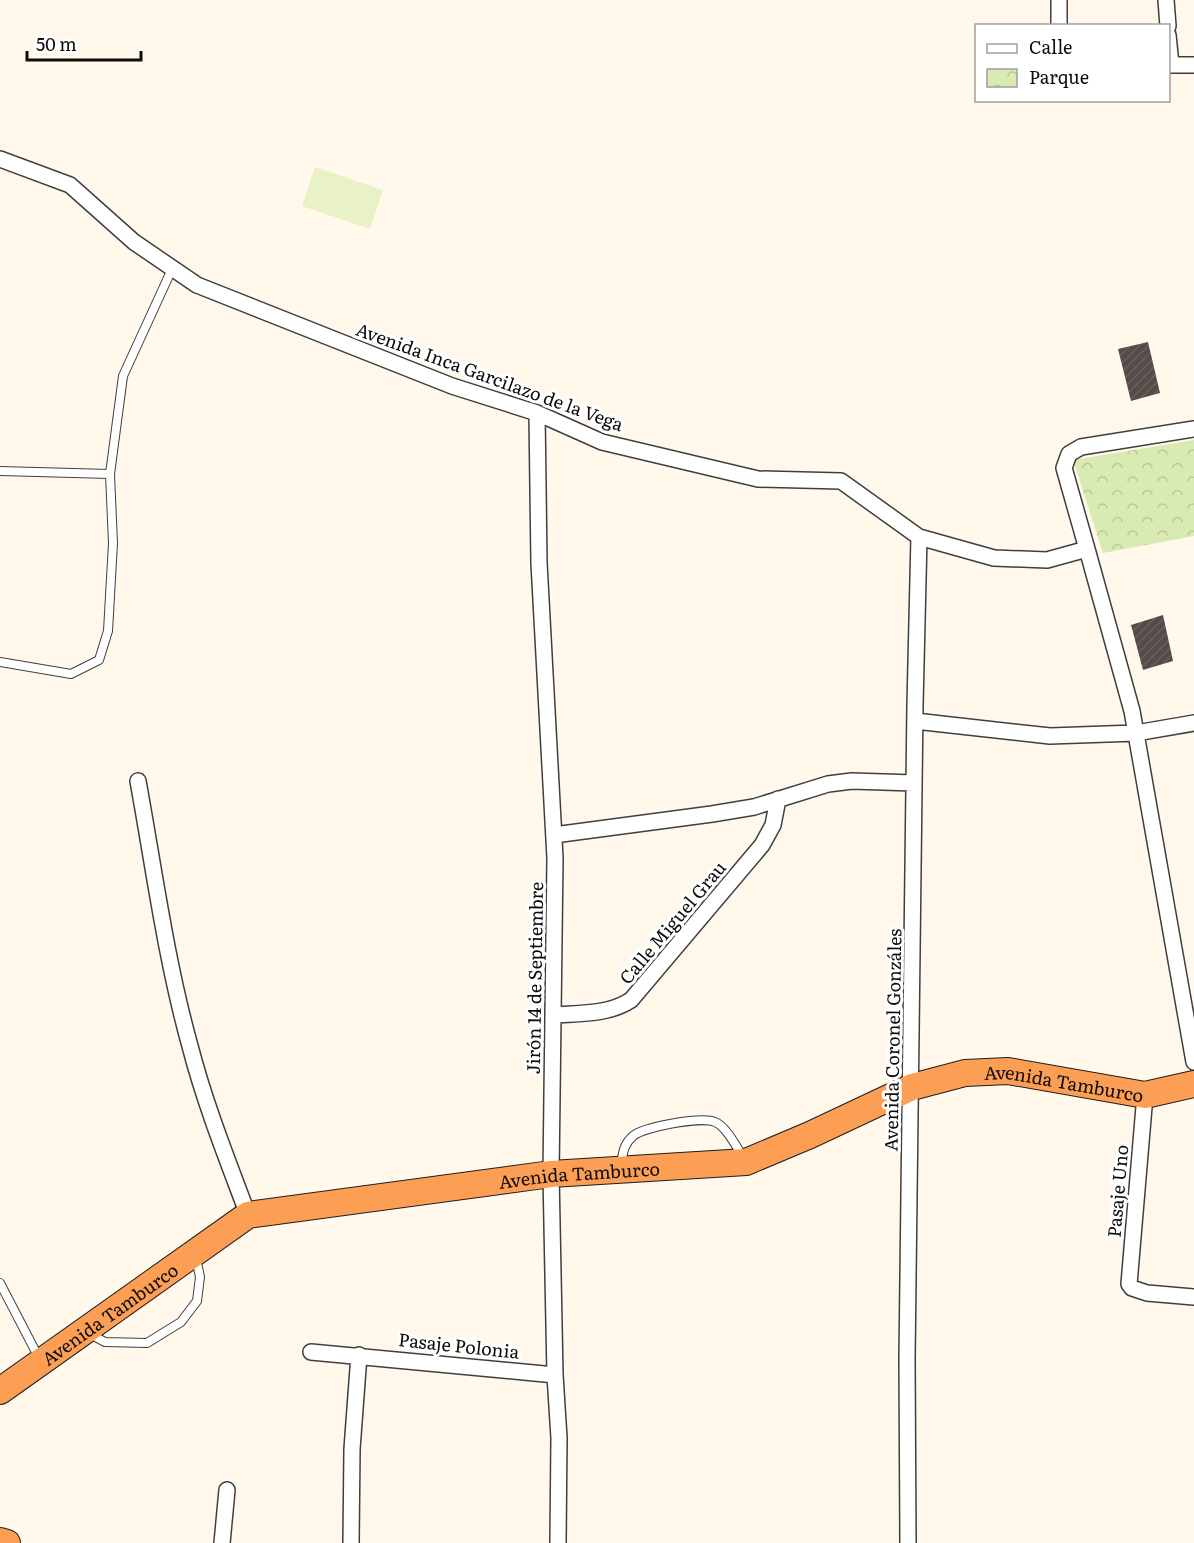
<svg xmlns="http://www.w3.org/2000/svg" width="1194" height="1543" viewBox="0 0 1194 1543" font-family="Literata,serif">
<style>
.park{fill:url(#park-crowns)}
.pitch{fill:#e9f1c6}
.building{fill:url(#building-hatch)}
.lines{fill:none;stroke-linecap:round;stroke-linejoin:round}
.service-casing{stroke:#3f3f3f;stroke-width:10}
.minor-casing{stroke:#3f3f3f;stroke-width:18}
.trunk-casing{stroke:#1d1d1d;stroke-width:28}
.service{stroke:#fff;stroke-width:8}
.minor{stroke:#fff;stroke-width:15}
.trunk{stroke:#fc9f55;stroke-width:26}
.labels{text-anchor:middle;dominant-baseline:central;stroke-width:6;stroke-linejoin:round;paint-order:stroke}
.street-label{font-size:18px;fill:#0c0c0c;stroke:#fff}
</style>
<defs>
<pattern id="park-crowns" width="20" height="18" patternUnits="userSpaceOnUse" patternTransform="scale(1.5)"><rect width="20" height="18" fill="#d9ebb3"/><path d="M2 6a3 3 0 1 1 6 0M12 15a3 3 0 1 1 6 0" fill="none" stroke="#b9c899"/></pattern>
<pattern id="building-hatch" width="6" height="6" patternUnits="userSpaceOnUse" patternTransform="scale(1.5)"><rect width="6" height="6" fill="#554b48"/><path d="M-1 1l2-2M0 6l6-6M5 7l2-2" fill="none" stroke="#68605e"/></pattern>
</defs>
<rect width="100%" height="100%" fill="#fff8eb"/>
<path class="park" d="M1194 440V536L1103 553 1073 460Z"/>
<path class="pitch" d="M315 167 383 190 370 229 302 206Z"/>
<path class="building" d="M1148 342 1160 393 1131 401 1118 349Z
M1163 615 1173 661 1143 670 1131 625Z"/>
<g class="lines">
<g class="service-casing">
<path id="service" d="M0 471 110 474
M0 662 71 674 99 660 108 631 113 543 110 474 123 376 172 269
M621 1165C623 1153 623 1145 633 1136 643 1127 702 1116 715 1122 727 1127 736 1147 744 1158
M0 1283 39 1358
M88 1333 105 1342 147 1343 181 1322 197 1301 200 1277 196 1258"/>
</g>
<g class="minor-casing">
<path id="minor" d="M1059 0V26
M1166 0 1168 26
M1168 35 1171 65
M1168 65H1194
M0 159 70 185 134 242 197 285 452 386 537 413 602 442 758 479 841 481 919 537 994 558 1047 560 1087 549 1064 468 1069 454 1081 447 1194 429
M537 413 539 563 555 858 551 1174 555 1375 559 1438 558 1543
M1087 549 1132 711 1194 1062
M915 721 1050 736 1136 733 1194 723
M138 781C154 869 166 960 190 1046 205 1104 227 1159 248 1215
M554 835 712 814 754 807 828 784 852 781 914 783
M553 1015C580 1013 608 1015 631 1000L762 845 773 825 778 799
M1145 1095 1129 1284 1132 1288 1147 1293 1194 1297
M311 1352 555 1375
M222 1543 227 1490
M351 1543 352 1449 359 1355
M908 1543 907 1359 915 705 919 537"/>
</g>
<g class="trunk-casing">
<g id="trunk">
<path id="s1" d="M0 1391 248 1215 551 1174 746 1162 810 1135 912 1087 965 1073 1008 1071 1145 1095 1194 1084"/>
<path d="M0 1541 7 1543"/>
</g>
</g>
<use href="#service" class="service"/>
<use href="#minor" class="minor"/>
<use href="#trunk" class="trunk"/>
</g>
<g class="labels">
<g class="street-label">
<text transform="translate(490 376) rotate(20)">Avenida Inca Garcilazo de la Vega</text>
<text transform="translate(672 922) rotate(-50)">Calle Miguel Grau</text>
<text transform="translate(534 978) rotate(-89)">Jirón 14 de Septiembre</text>
<text transform="translate(892 1040) rotate(-89)">Avenida Coronel Gonzáles</text>
<text stroke="none"><textPath href="#s1" startOffset="1142">Avenida Tamburco</textPath></text>
<text stroke="none"><textPath href="#s1" startOffset="638">Avenida Tamburco</textPath></text>
<text transform="translate(1117 1191) rotate(-85)">Pasaje Uno</text>
<text stroke="none"><textPath href="#s1" startOffset="134">Avenida Tamburco</textPath></text>
<text transform="translate(459 1345) rotate(6)">Pasaje Polonia</text>
</g>
</g>
<rect x="975" y="24" width="195" height="78" fill="#ffffff" stroke="#9e9e9e" stroke-width="1.5"/>
<rect x="987" y="44" width="30" height="9" fill="#ffffff" stroke="#9e9e9e" stroke-width="1.5"/>
<text x="1029" y="54" font-size="18" fill="#0c0c0c">Calle</text>
<rect x="987" y="69" width="30" height="18" fill="url(#park-crowns)" stroke="#9e9e9e" stroke-width="1.5"/>
<text x="1029" y="84" font-size="18" fill="#0c0c0c">Parque</text>
<path d="M27 51v9h114v-9" fill="none" stroke="#0c0c0c" stroke-width="3"/>
<text x="36" y="51" font-size="18" fill="#0c0c0c" stroke="#ffffff" stroke-width="4.5" paint-order="stroke">50 m</text>
</svg>
